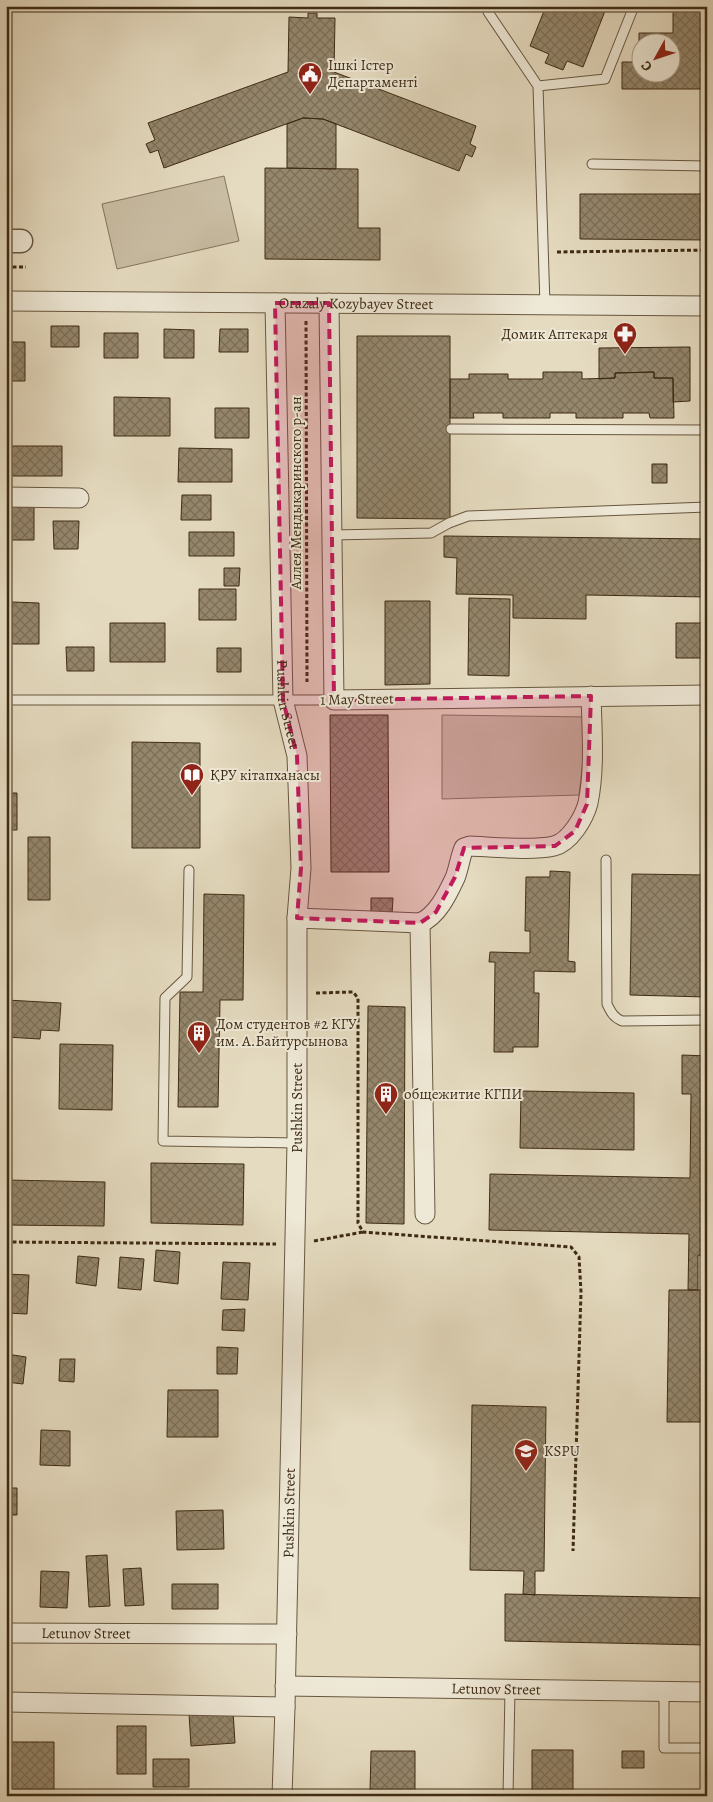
<svg xmlns="http://www.w3.org/2000/svg" width="713" height="1802" viewBox="0 0 713 1802" font-family="Alegreya,serif">
<style>
.grass{fill:#c9bda3;stroke:#84745c}
.building{fill:url(#building-cross-hatch);stroke:#3e2b14;fill-rule:evenodd}
.lines{fill:none;stroke-linecap:round;stroke-linejoin:round}
.service-casing{stroke:#68573f;stroke-width:11}
.minor-casing{stroke:#68573f;stroke-width:21}
.tertiary-casing{stroke:#68573f;stroke-width:25}
.path{stroke:#3e2b14;stroke-width:3;stroke-dasharray:4 2.5;stroke-linecap:butt}
.service{stroke:#eee8d6;stroke-width:9}
.minor{stroke:#eee8d6;stroke-width:19}
.tertiary{stroke:#eee8d6;stroke-width:22}
.marked{fill:#c2185b;fill-opacity:0.2;stroke:#c2185b;stroke-width:4;stroke-dasharray:10 6;stroke-linejoin:round}
.labels{text-anchor:middle;dominant-baseline:central;stroke-width:4;stroke-linejoin:round;paint-order:stroke}
.poi-label{font-size:15px;fill:#3e2b14;stroke:#eee8d6;text-anchor:start}
.street-label{font-size:15px;fill:#3e2b14;stroke:#eee8d6}
</style>
<defs>
<pattern id="building-cross-hatch" width="8" height="8" patternUnits="userSpaceOnUse" patternTransform="scale(1.25)"><rect width="8" height="8" fill="#95876d"/><path d="M0 0l8 8M0 8l8-8" fill="none" stroke="#7b6f58"/></pattern>
</defs>
<rect width="100%" height="100%" fill="#e5dbc0"/>
<filter id="stains"><feTurbulence type="fractalNoise" baseFrequency=".004" numOctaves="4"/><feColorMatrix values="0 0 0 0 .2 0 0 0 0 .09 0 0 0 0 .02 0 0 0 .5 -.17"/></filter>
<radialGradient id="worn" r=".72"><stop offset=".6" stop-color="#630" stop-opacity="0"/><stop offset="1" stop-color="#630" stop-opacity=".3"/></radialGradient>
<path class="grass" d="M224 176 239 241 117 269 102 204Z
M442 715 588 717 579 795 442 799Z"/>
<path class="building" d="M546 6H607L583 67 567 61 563 70 545 63 549 54 530 46Z
M673 6H707V89H622V62H639V33H673ZM640 42H670V72H640Z
M308 13H317V18H335L334 72 476 126 470 144 476 147 472 157 466 154 459 171 323 119 303 118 164 168 158 150 150 153 146 144 155 140 148 123 288 72 289 17 308 18Z
M303 118 323 119 336 124V169L287 168V124Z
M265 168 358 169V228H380V260L265 259Z
M580 194H707V240L580 239Z
M51 326H79V347H51Z
M164 329 194 330V358H164Z
M220 329H248V352H219Z
M104 333H138V358H104Z
M357 336H450V519L357 518Z
M6 342H25V381H6Z
M690 347V401L673 402V378H654V372L615 373V378L599 379V348Z
M543 372H582V379L615 378V373L654 372V378H673L674 418H650L649 413H623V418H576V413H550V418H503V413H473L474 418H450V379H469V374H508V379H543Z
M114 397 170 398V436H114Z
M215 408H249V438H215Z
M11 446H62V476H11Z
M179 448 232 449V482H178Z
M652 464H667V483H652Z
M182 495H211V520H181Z
M6 506H34V540H6Z
M53 521H79L78 549H54Z
M189 532H234V556H189Z
M444 536 707 539V597L586 595V619L513 618V595L456 594 457 558 444 557Z
M224 568H240L239 586H224Z
M199 589H236V620H199Z
M469 598 510 599 509 676 468 675Z
M385 601H430V684L385 685Z
M12 602 39 603V644H12Z
M110 623H165V662H110Z
M676 623H707V658H676Z
M66 647H94V671H67Z
M217 648H241V672H217Z
M330 715H388L389 872H331Z
M132 742 200 743V848H132Z
M6 793H17V830H6Z
M28 837H50V900H28Z
M550 871 570 872 568 961 575 962V972L534 971V993H539L538 1047H513V1052H494L495 962H489L490 952 530 953V931H525L526 877H550Z
M632 874 707 875V997L630 995Z
M204 894 244 895 243 1000H220L218 1107H178L180 992H203Z
M371 898H393L392 914H371Z
M6 1000 61 1003 59 1031 41 1030 40 1039 6 1037Z
M368 1006 405 1007 404 1224 366 1223Z
M60 1044 113 1045 112 1110 59 1109Z
M682 1055 707 1056V1256L698 1255V1290H688L689 1234 489 1230 490 1174 690 1178 691 1094H682Z
M521 1091 634 1093V1150L520 1148Z
M151 1163 244 1164 243 1225 151 1223Z
M6 1180 105 1182 104 1226 6 1225Z
M156 1250 180 1252 178 1284 154 1281Z
M78 1256 99 1258 96 1286 76 1283Z
M120 1257 144 1259 141 1290 118 1288Z
M223 1262 250 1263 248 1300 221 1299Z
M6 1274 29 1275 27 1314 6 1313Z
M669 1290H707V1422H667Z
M245 1309 244 1331 222 1330 223 1310Z
M217 1347 238 1348 237 1374H217Z
M7 1354 26 1357 23 1384 6 1382Z
M60 1359H75L74 1382 59 1381Z
M168 1390H218V1437H167Z
M472 1405 546 1407 544 1571H535V1595L523 1594 524 1571 470 1570Z
M41 1430 70 1431V1466L40 1465Z
M6 1488H17V1515H6Z
M223 1510 224 1549 177 1550 176 1511Z
M107 1555 110 1606 89 1607 86 1556Z
M141 1568 144 1605 125 1606 123 1569Z
M41 1571 69 1572 67 1608 40 1607Z
M172 1584H218V1609H172Z
M505 1594 707 1598V1645L505 1641Z
M233 1711 235 1743 191 1746 189 1714Z
M117 1726H146V1774H117Z
M6 1742H54V1793H6Z
M532 1750H573V1796H532Z
M371 1751H415V1796H364V1792H370Z
M622 1751H644V1768H622Z
M153 1759H189V1787H153Z"/>
<g class="lines">
<g class="service-casing">
<path id="service" d="M490 6 488 12 538 86 545 305
M538 86 605 79 634 6
M592 164 707 166
M451 429 707 430
M332 535 431 533 449 523 468 516 707 507
M6 700H334
M606 860 607 1004C611 1012 613 1017 622 1021L707 1020
M189 870 187 977 165 998 163 1141 297 1143
M664 1692V1748H707
M508 1796 510 1690"/>
</g>
<g class="minor-casing">
<g id="minor">
<path id="s1" d="M6 301 707 306"/>
<path id="s2" d="M275 303 283 700 297 756 301 868 297 918V1143L285 1707 282 1796"/>
<path d="M329 303 334 700 707 695"/>
<path d="M6 497 79 498"/>
<path d="M297 918 420 923 425 1214"/>
<path d="M420 923C437 916 447 895 455 878 459 868 460 857 464 848L470 846C493 847 532 851 554 846 570 842 584 818 588 803 595 769 592 731 591 696"/>
<path id="s3" d="M6 1633 287 1634"/>
<path id="s4" d="M285 1686 707 1692"/>
<path d="M6 1702 285 1707"/>
</g>
</g>
<g class="tertiary-casing">
<path id="tertiary" d="M6 241H21"/>
</g>
<path class="path" d="M557 252 707 250
M6 267H26
M306 321 307 682
M316 993 353 992 358 998V1223L363 1232 571 1247 579 1257 581 1292 573 1551
M314 1241 363 1232
M6 1242 276 1244"/>
<use href="#service" class="service"/>
<use href="#minor" class="minor"/>
<use href="#tertiary" class="tertiary"/>
</g>
<path class="marked" d="M275 303H329L334 700 591 696 587 804 575 831 555 846 464 848 455 877 436 912 420 923 297 918 301 868 297 756 283 700Z"/>
<defs>
<g id="civic-pin" transform="scale(1.25)"><path d="M0 17L-7.5 6A9.5 9.5 0 1 1 7.5 6Z" fill="#8f2418" stroke="#eee8d6"/><path d="M-.6-6.5H3V-4.5H.6V-3L4-1V1h2V6H-6V1h2V-1L-.6-3ZM-1.2 2.5V6h2.4V2.5Z" fill="#fff"/></g>
<g id="pharmacy-pin" transform="scale(1.25)"><path d="M0 17L-7.5 6A9.5 9.5 0 1 1 7.5 6Z" fill="#8f2418" stroke="#eee8d6"/><path d="M-2-6h4v4h4v4h-4v4h-4v-4h-4v-4h4Z" fill="#fff"/></g>
<g id="library-pin" transform="scale(1.25)"><path d="M0 17L-7.5 6A9.5 9.5 0 1 1 7.5 6Z" fill="#8f2418" stroke="#eee8d6"/><path d="M-6-4Q-3-5.5-.7-3.5V5Q-3 3-6 4ZM6-4Q3-5.5 .7-3.5V5Q3 3 6 4Z" fill="#fff"/></g>
<g id="building-pin" transform="scale(1.25)"><path d="M0 17L-7.5 6A9.5 9.5 0 1 1 7.5 6Z" fill="#8f2418" stroke="#eee8d6"/><path d="M-4-6H4V6H1V3H-1V6H-4ZM-2.5-4.3h1.7v1.8h-1.7ZM.8-4.3h1.7v1.8H.8ZM-2.5-1h1.7V.8h-1.7ZM.8-1h1.7V.8H.8Z" fill="#fff"/></g>
<g id="university-pin" transform="scale(1.25)"><path d="M0 17L-7.5 6A9.5 9.5 0 1 1 7.5 6Z" fill="#8f2418" stroke="#eee8d6"/><path d="M0-5L7-2L0 1L-7-2ZM-4 1L0 2.5L4 1V4Q0 6-4 4Z" fill="#fff"/></g>
</defs>
<g fill-rule="evenodd">
<use href="#civic-pin" x="310" y="74"/>
<use href="#pharmacy-pin" x="625" y="334"/>
<use href="#library-pin" x="192" y="775"/>
<use href="#building-pin" x="199" y="1033"/>
<use href="#building-pin" x="386" y="1094"/>
<use href="#university-pin" x="526" y="1451"/>
</g>
<g class="labels">
<g class="poi-label">
<text x="328" y="65">Ішкі Істер<tspan x="328" dy="17">Департаменті</tspan></text>
<text x="608" y="334" text-anchor="end">Домик Аптекаря</text>
<text x="210" y="775">ҚРУ кітапханасы</text>
<text x="216" y="1024">Дом студентов #2 КГУ<tspan x="216" dy="17">им. А.Байтурсынова</tspan></text>
<text x="404" y="1094">общежитие КГПИ</text>
<text x="544" y="1451">KSPU</text>
</g>
<g class="street-label">
<text stroke="none"><textPath href="#s1" startOffset="350">Orazaly Kozybayev Street</textPath></text>
<text transform="translate(296 493) rotate(-90)">Аллея Мендыкаринского р-ан</text>
<text transform="translate(357 699) rotate(-1)">1 May Street</text>
<text stroke="none"><textPath href="#s2" startOffset="402">Pushkin Street</textPath></text>
<text transform="translate(297 1108) rotate(-90)">Pushkin Street</text>
<text transform="translate(289 1513) rotate(-89)">Pushkin Street</text>
<text stroke="none"><textPath href="#s3" startOffset="80">Letunov Street</textPath></text>
<text stroke="none"><textPath href="#s4" startOffset="211">Letunov Street</textPath></text>
</g>
</g>
<rect width="713" height="1802" fill="none" stroke="#e5dbc0" stroke-width="25"/>
<rect x="8" y="8" width="698" height="1787" fill="none" stroke="#3e2b14" stroke-width="2.5"/>
<rect x="12" y="12" width="688" height="1777" fill="none" stroke="#3e2b14"/>
<g transform="translate(656 58) rotate(230)"><circle r="24" fill="#eee8d6" stroke="#a89c88"/>
<path d="M0-4L9 19L0 12L-9 19Z" fill="#8f2418"/>
<text y="-8" font-size="14" font-weight="bold" text-anchor="middle" fill="#3e2b14">С</text>
</g>
<rect width="100%" height="100%" filter="url(#stains)"/>
<rect width="100%" height="100%" fill="url(#worn)"/>
</svg>
